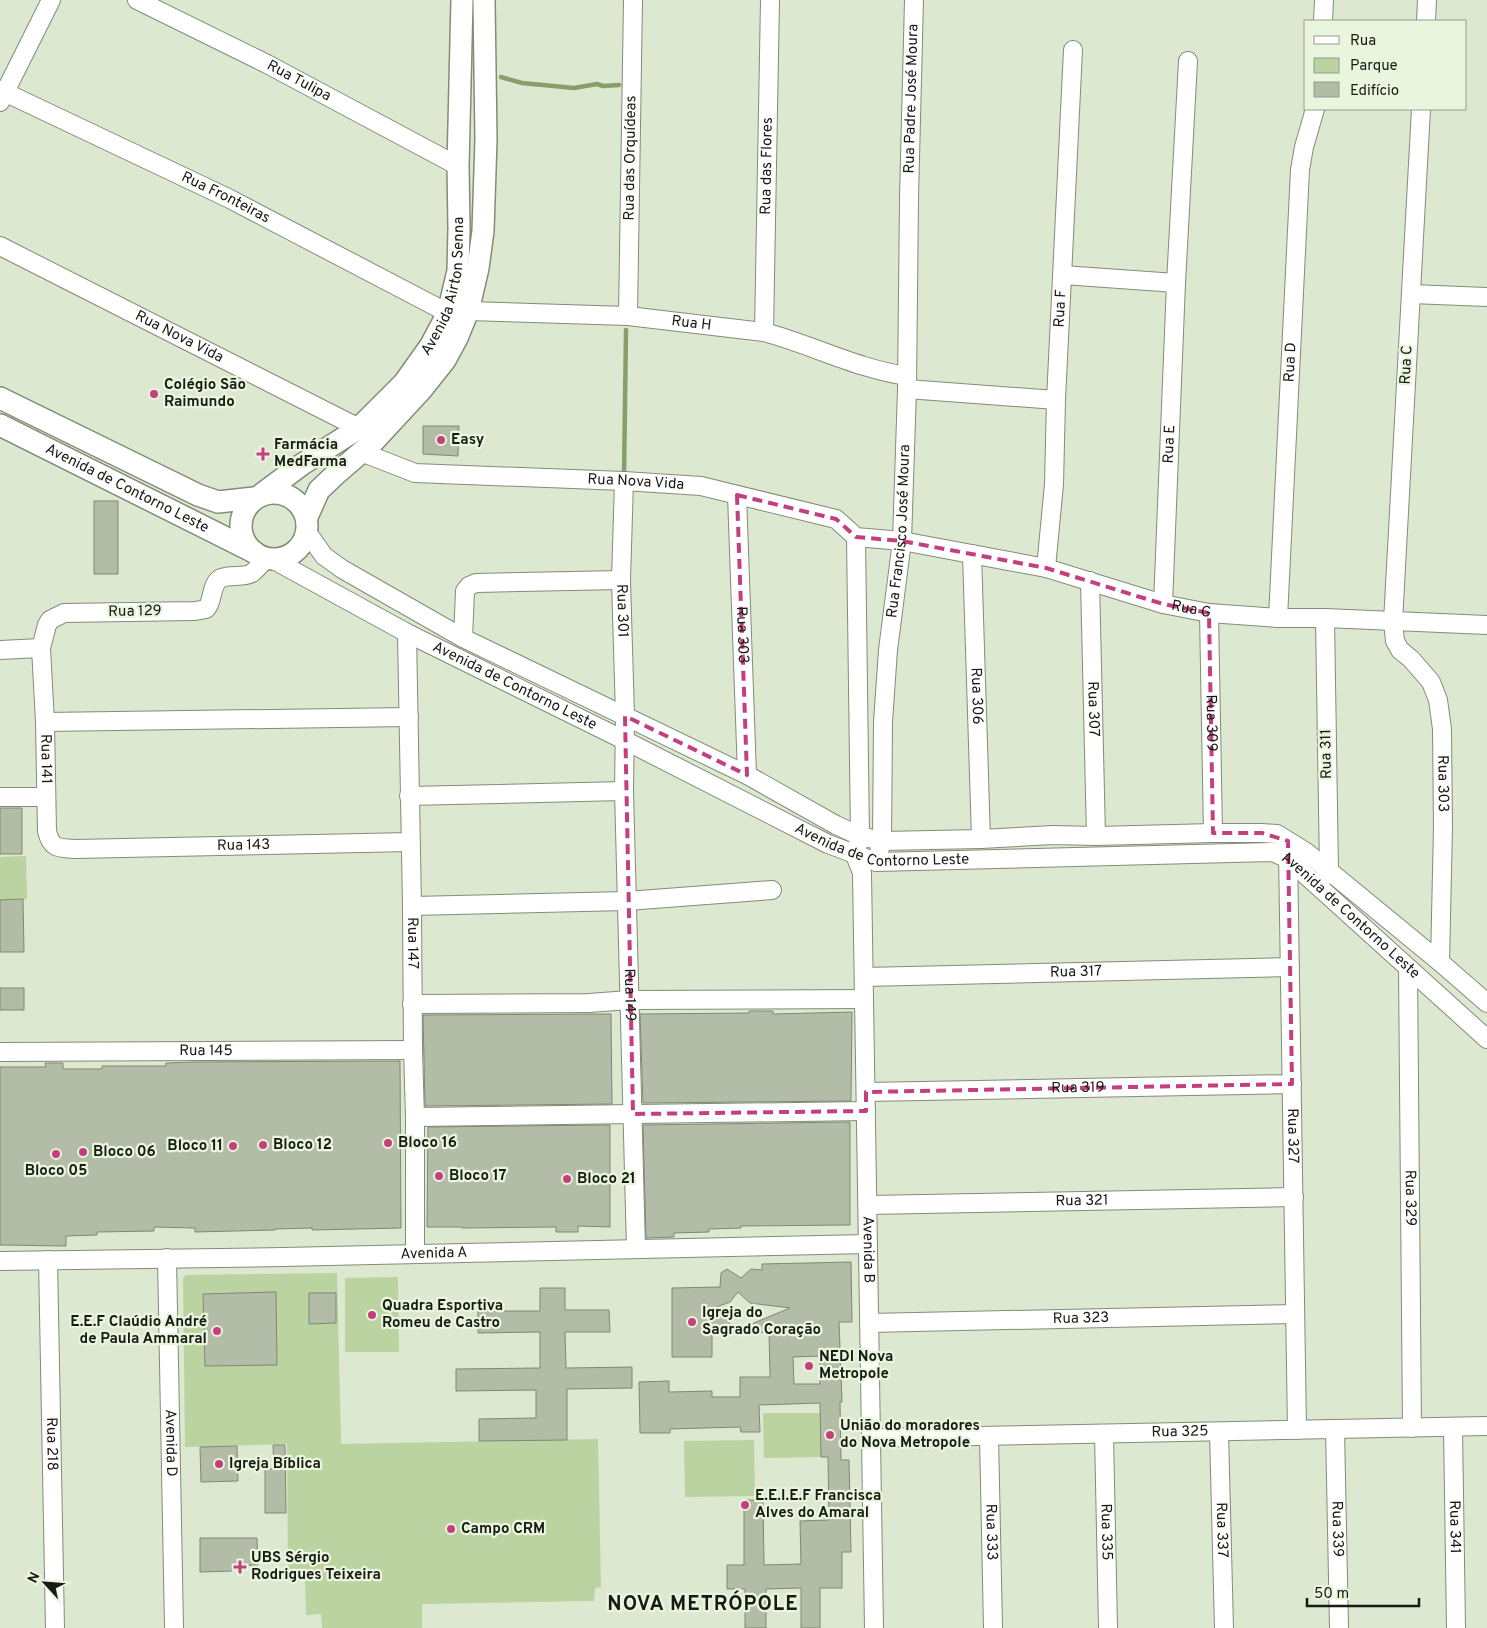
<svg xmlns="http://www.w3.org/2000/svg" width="1487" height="1628" viewBox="0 0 1487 1628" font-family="Overpass,sans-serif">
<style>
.green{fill:#bbd2a1;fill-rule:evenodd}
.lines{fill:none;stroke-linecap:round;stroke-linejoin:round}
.stream{stroke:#889f6b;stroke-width:4.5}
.building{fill:#b2bca6;stroke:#7e8873;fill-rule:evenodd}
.minor-casing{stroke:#828c77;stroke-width:20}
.major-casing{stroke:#828c77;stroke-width:24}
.minor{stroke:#fff;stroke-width:18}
.major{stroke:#fff;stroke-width:21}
.marked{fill:none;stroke:#c53f7e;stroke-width:4;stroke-dasharray:10 6;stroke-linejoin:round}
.poi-dot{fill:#c53f7e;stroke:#eaf5de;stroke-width:2}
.labels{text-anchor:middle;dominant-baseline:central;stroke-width:4.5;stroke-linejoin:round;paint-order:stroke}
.street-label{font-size:15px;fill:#171b13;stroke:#eaf5de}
.poi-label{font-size:15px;font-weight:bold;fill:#171b13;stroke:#eaf5de;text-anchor:start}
.district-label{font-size:20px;font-weight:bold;letter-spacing:1px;fill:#171b13;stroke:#eaf5de}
</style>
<rect width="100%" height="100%" fill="#dde8d1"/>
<path class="green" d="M26 856 27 899 0 900V857Z
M337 1273 341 1444 598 1439 601 1587 595 1588 594 1601 422 1604V1628H322L321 1614 306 1615 305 1581H288L287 1444 185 1447 183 1278 186 1275ZM276 1292 277 1364 205 1366 203 1294ZM336 1293V1323L310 1324 309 1294Z
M398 1277 399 1352H345V1278Z
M763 1413H820L821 1457 764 1458Z
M754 1440 755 1496 685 1497 684 1441Z"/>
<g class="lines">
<path class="stream" d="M501 77 522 83 574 88 597 84 603 86 619 85
M624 477 626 330"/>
</g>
<path class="building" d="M423 426H459L458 456 423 454Z
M94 501H118V574H94Z
M0 808H22V854H0Z
M23 899 24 952H0V900Z
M0 988H24V1010H0Z
M749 1011H773V1014L852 1012 851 1101 643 1103 640 1014 749 1013Z
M611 1014 612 1104 425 1106 423 1015Z
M400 1061 401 1228 312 1230V1228L275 1229V1230L195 1232V1228L154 1227V1231L97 1232V1235L66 1236V1246L0 1245V1067H46L45 1063H63V1069H102V1066H166V1063L194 1062Z
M850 1122V1225L741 1226V1228L709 1229V1232L674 1233V1237L646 1238 643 1125Z
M610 1125V1227L578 1226V1232H556V1227L462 1228V1227H427L428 1127Z
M851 1262 852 1322H839L842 1402H840L841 1460H849L851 1552H842V1588H820V1628H801V1588L766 1589V1628H745V1589H727V1565H744V1500H763L764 1565 801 1564 800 1521 829 1520 828 1457H821L820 1403 759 1405 760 1432H741L740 1427 670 1429V1433H640L639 1382 669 1381V1392L712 1391V1397H740V1377H770L769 1331 750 1335 746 1328 749 1325 790 1308 750 1303 738 1292 730 1302 714 1308 734 1327 726 1334 712 1332V1357H672V1288L720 1287 721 1273 727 1269 741 1278 751 1269 762 1270V1264ZM820 1356V1384H794L793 1357Z
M540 1288H565V1310H609L610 1332H565L566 1368 632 1367V1388L567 1389V1440L479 1441V1419L536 1418V1390L456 1391V1369L540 1368V1332L478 1333V1311H540Z
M276 1292 277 1365 205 1366 203 1294Z
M309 1293H336V1323L309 1324Z
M273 1445H285L286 1513H265V1469H274Z
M237 1446 238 1481 201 1482 200 1447Z
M200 1538H257L258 1565 232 1566V1571L200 1572Z"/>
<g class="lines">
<g class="minor-casing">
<g id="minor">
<path id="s1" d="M137 0 267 64 458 166"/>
<path d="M1323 21 1324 0"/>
<path d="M1426 21 1427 0"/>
<path id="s2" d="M0 90 228 198 448 313"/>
<path d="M0 102 51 0"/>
<path id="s3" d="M1421 109 1393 622 1395 641 1400 650 1411 659 1431 682 1438 700 1442 729 1443 827 1440 962"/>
<path id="s4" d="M0 246 359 428"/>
<path d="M1063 275 1176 283"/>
<path d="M1411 294 1487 297"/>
<path id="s5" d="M468 311 628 316 764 332C812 345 858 369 907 376"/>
<path id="s6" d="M628 316 633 0"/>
<path id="s7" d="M764 332 770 0"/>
<path d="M907 389 1056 400"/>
<path id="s8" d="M361 452 415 473 624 481 701 486 836 519 856 537 902 541 1046 568 1163 604 1209 613 1278 618H1325L1487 625"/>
<path id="s9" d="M624 481 621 580 625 716 624 791 636 1249"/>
<path id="s10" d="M737 495 747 775"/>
<path d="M307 532 324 556 342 569 463 638 747 775 836 825 860 836 882 841 981 839 1053 835 1096 836 1213 833H1262L1277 834 1306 852 1440 962 1487 1003"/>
<path d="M856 537 860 836 858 845"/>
<path id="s11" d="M972 554 981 839"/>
<path id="s12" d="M266 558C262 563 257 569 252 573 243 578 231 574 221 578 210 584 214 601 206 609L195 611 64 613 50 620 47 625 41 648 45 722 47 831C51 849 59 848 75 849L410 842"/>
<path id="s13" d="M272 559 407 633 624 740 828 844 876 862 1273 852 1288 859 1487 1039"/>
<path id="s14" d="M1046 568 1054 484 1056 400 1073 50"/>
<path id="s15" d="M1090 581 1096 836"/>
<path id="s16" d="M1163 604 1176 283 1188 61"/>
<path id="s17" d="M1209 613 1213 833"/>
<path id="s18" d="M1278 618 1300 170 1304 147 1315 109"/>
<path id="s19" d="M407 633 412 906 413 1050 415 1117V1253"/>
<path d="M463 638 465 591 469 586 476 583 621 580"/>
<path d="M0 650 41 648"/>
<path d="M45 722 409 717"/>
<path d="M409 796 624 791"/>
<path d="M0 797H46"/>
<path id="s20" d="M879 852 882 841 883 722 888 650 902 541 907 389 909 198 914 0"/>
<path id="s21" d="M1288 852 1297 1430"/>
<path id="s22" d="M855 855 862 873 874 1628"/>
<path d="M1325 876 1329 871 1325 618"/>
<path d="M412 906 627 901 772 890"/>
<path id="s23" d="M1408 968 1412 1428"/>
<path id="s24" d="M864 977 1290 967"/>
<path d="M412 1004 589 1003 629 1000 864 999"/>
<path id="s25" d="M0 1052 413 1050"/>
<path id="s26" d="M866 1092 1292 1084"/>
<path d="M415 1117 866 1111"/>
<path id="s27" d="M868 1205 1294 1197"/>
<path id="s28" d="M167 1258 174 1628"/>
<path id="s29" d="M48 1260 55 1628"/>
<path id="s30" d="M0 1261 283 1257 868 1244"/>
<path id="s31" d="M869 1323 1294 1314"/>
<path id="s32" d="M1453 1427 1456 1628"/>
<path id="s33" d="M1335 1429 1339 1628"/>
<path id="s34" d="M1219 1432 1224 1628"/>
<path id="s35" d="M1104 1434 1108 1628"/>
<path id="s36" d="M989 1436 993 1628"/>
<path id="s37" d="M871 1438 1487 1426"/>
</g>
</g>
<g class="major-casing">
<g id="major">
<path d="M0 398 198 495 218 502 254 498"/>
<path id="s38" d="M0 425 254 552"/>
<circle cx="274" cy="526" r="33"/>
<path id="s39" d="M262 494 301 465 359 428 404 383 431 345 448 313 458 271 459 228 458 166 462 0"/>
<path d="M307 517 319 490 336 474 372 443 422 389 445 360 457 338 468 311 478 268 483 231 486 139 484 0"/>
</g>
</g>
<use href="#minor" class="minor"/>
<use href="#major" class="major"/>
</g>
<path class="marked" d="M737 495 836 519 856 537 902 541 1046 568 1163 604 1209 613 1213 833H1262L1288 841 1292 1084 866 1092V1111L633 1114 625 716 747 775Z"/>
<g class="poi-dot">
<circle cx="154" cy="394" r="5"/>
<circle cx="441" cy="440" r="5"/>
<path d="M260.5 446.5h5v5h5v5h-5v5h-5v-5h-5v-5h5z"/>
<circle cx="388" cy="1143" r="5"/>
<circle cx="263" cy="1145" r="5"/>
<circle cx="233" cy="1146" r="5"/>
<circle cx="83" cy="1152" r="5"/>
<circle cx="56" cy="1154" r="5"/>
<circle cx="439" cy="1176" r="5"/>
<circle cx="567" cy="1179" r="5"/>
<circle cx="372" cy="1315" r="5"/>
<circle cx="692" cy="1322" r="5"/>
<circle cx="217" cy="1331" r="5"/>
<circle cx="809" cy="1366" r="5"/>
<circle cx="830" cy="1435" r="5"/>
<circle cx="219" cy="1464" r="5"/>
<circle cx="745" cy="1505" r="5"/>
<circle cx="451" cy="1529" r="5"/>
<path d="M237.5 1559.5h5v5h5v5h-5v5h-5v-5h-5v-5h5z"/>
</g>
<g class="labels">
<g class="street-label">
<text stroke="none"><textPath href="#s1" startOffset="181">Rua Tulipa</textPath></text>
<text stroke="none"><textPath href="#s20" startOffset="755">Rua Padre José Moura</textPath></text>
<text stroke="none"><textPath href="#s6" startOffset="158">Rua das Orquídeas</textPath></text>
<text stroke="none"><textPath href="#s7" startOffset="166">Rua das Flores</textPath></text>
<text stroke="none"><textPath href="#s2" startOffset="250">Rua Fronteiras</textPath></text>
<text stroke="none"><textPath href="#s39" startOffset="289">Avenida Airton Senna</textPath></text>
<text stroke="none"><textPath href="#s14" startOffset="260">Rua F</textPath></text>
<text stroke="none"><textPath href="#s5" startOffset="224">Rua H</textPath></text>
<text stroke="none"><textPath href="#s4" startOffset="201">Rua Nova Vida</textPath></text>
<text stroke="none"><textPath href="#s18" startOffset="256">Rua D</textPath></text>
<text transform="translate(1407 365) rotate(-87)">Rua C</text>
<text stroke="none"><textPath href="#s16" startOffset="160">Rua E</textPath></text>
<text stroke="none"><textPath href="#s8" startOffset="279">Rua Nova Vida</textPath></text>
<text stroke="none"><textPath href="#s38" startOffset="142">Avenida de Contorno Leste</textPath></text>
<text stroke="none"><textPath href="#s20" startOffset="322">Rua Francisco José Moura</textPath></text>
<text stroke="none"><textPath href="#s8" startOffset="854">Rua G</textPath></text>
<text stroke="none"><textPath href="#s9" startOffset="130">Rua 301</textPath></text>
<text transform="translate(135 612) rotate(-1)">Rua 129</text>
<text stroke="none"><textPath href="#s10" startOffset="140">Rua 303</textPath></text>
<text stroke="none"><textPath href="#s13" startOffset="274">Avenida de Contorno Leste</textPath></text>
<text stroke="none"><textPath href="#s11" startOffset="142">Rua 306</textPath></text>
<text stroke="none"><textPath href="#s15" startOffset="128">Rua 307</textPath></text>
<text stroke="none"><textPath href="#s17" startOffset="110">Rua 309</textPath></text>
<text transform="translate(1327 754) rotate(-91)">Rua 311</text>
<text stroke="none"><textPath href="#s12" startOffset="386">Rua 141</textPath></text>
<text stroke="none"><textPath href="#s3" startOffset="691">Rua 303</textPath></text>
<text stroke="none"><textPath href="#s13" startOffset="679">Avenida de Contorno Leste</textPath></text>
<text stroke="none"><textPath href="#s12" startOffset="664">Rua 143</textPath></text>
<text stroke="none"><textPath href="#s13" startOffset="1174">Avenida de Contorno Leste</textPath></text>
<text stroke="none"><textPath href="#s19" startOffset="310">Rua 147</textPath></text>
<text stroke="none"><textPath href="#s24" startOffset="212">Rua 317</textPath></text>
<text stroke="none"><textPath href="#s9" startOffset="514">Rua 149</textPath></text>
<text stroke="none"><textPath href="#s25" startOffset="206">Rua 145</textPath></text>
<text stroke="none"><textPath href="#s26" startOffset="212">Rua 319</textPath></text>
<text stroke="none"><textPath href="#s21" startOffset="284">Rua 327</textPath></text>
<text stroke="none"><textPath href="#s23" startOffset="230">Rua 329</textPath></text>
<text stroke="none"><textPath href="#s27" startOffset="214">Rua 321</textPath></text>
<text stroke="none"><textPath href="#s22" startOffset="396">Avenida B</textPath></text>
<text stroke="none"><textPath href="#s30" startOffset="434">Avenida A</textPath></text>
<text stroke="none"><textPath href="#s31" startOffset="212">Rua 323</textPath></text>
<text stroke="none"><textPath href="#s37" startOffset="309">Rua 325</textPath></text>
<text stroke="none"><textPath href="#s28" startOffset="185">Avenida D</textPath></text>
<text stroke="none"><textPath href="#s29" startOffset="184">Rua 218</textPath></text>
<text stroke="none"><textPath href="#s32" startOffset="100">Rua 341</textPath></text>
<text stroke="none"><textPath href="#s33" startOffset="100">Rua 339</textPath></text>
<text stroke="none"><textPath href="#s34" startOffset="98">Rua 337</textPath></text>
<text stroke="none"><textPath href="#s35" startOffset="98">Rua 335</textPath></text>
<text stroke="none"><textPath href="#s36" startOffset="96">Rua 333</textPath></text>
</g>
<g class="poi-label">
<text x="164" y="385">Colégio São<tspan x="164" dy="17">Raimundo</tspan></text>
<text x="451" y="440">Easy</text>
<text x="274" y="445">Farmácia<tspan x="274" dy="17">MedFarma</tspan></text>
<text x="398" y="1143">Bloco 16</text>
<text x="273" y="1145">Bloco 12</text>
<text x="223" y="1146" text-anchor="end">Bloco 11</text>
<text x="93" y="1152">Bloco 06</text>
<text x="56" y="1171" text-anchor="middle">Bloco 05</text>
<text x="449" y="1176">Bloco 17</text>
<text x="577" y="1179">Bloco 21</text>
<text x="382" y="1306">Quadra Esportiva<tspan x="382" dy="17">Romeu de Castro</tspan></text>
<text x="702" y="1313">Igreja do<tspan x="702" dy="17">Sagrado Coração</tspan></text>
<text x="207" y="1322" text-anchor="end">E.E.F Claúdio André<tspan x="207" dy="17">de Paula Ammaral</tspan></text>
<text x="819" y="1357">NEDI Nova<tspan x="819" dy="17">Metropole</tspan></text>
<text x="840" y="1426">União do moradores<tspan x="840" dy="17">do Nova Metropole</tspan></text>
<text x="229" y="1464">Igreja Bíblica</text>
<text x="755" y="1496">E.E.I.E.F Francisca<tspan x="755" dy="17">Alves do Amaral</tspan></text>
<text x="461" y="1529">Campo CRM</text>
<text x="251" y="1558">UBS Sérgio<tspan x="251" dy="17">Rodrigues Teixeira</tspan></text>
</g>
<g class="district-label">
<text x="703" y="1605">NOVA METRÓPOLE</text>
</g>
</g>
<rect x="1304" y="20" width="162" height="90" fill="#eaf5de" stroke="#969e8d"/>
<rect x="1314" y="36" width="25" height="8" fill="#ffffff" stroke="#969e8d"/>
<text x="1350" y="45" font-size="15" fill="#171b13">Rua</text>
<rect x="1314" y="58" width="25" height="15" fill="#bbd2a1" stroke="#969e8d"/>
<text x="1350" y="70" font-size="15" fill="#171b13">Parque</text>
<rect x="1314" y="82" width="25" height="15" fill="#b2bca6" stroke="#969e8d"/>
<text x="1350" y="95" font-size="15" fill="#171b13">Edifício</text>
<g transform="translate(45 1583) rotate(296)" stroke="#eaf5de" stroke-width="4" paint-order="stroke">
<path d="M0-4L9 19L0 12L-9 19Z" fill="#171b13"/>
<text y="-8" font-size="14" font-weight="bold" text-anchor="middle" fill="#171b13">N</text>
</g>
<path d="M1307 1598v8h112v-8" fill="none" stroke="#171b13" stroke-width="2.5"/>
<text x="1314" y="1598" font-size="15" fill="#171b13" stroke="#eaf5de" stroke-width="4" paint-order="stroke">50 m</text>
</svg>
